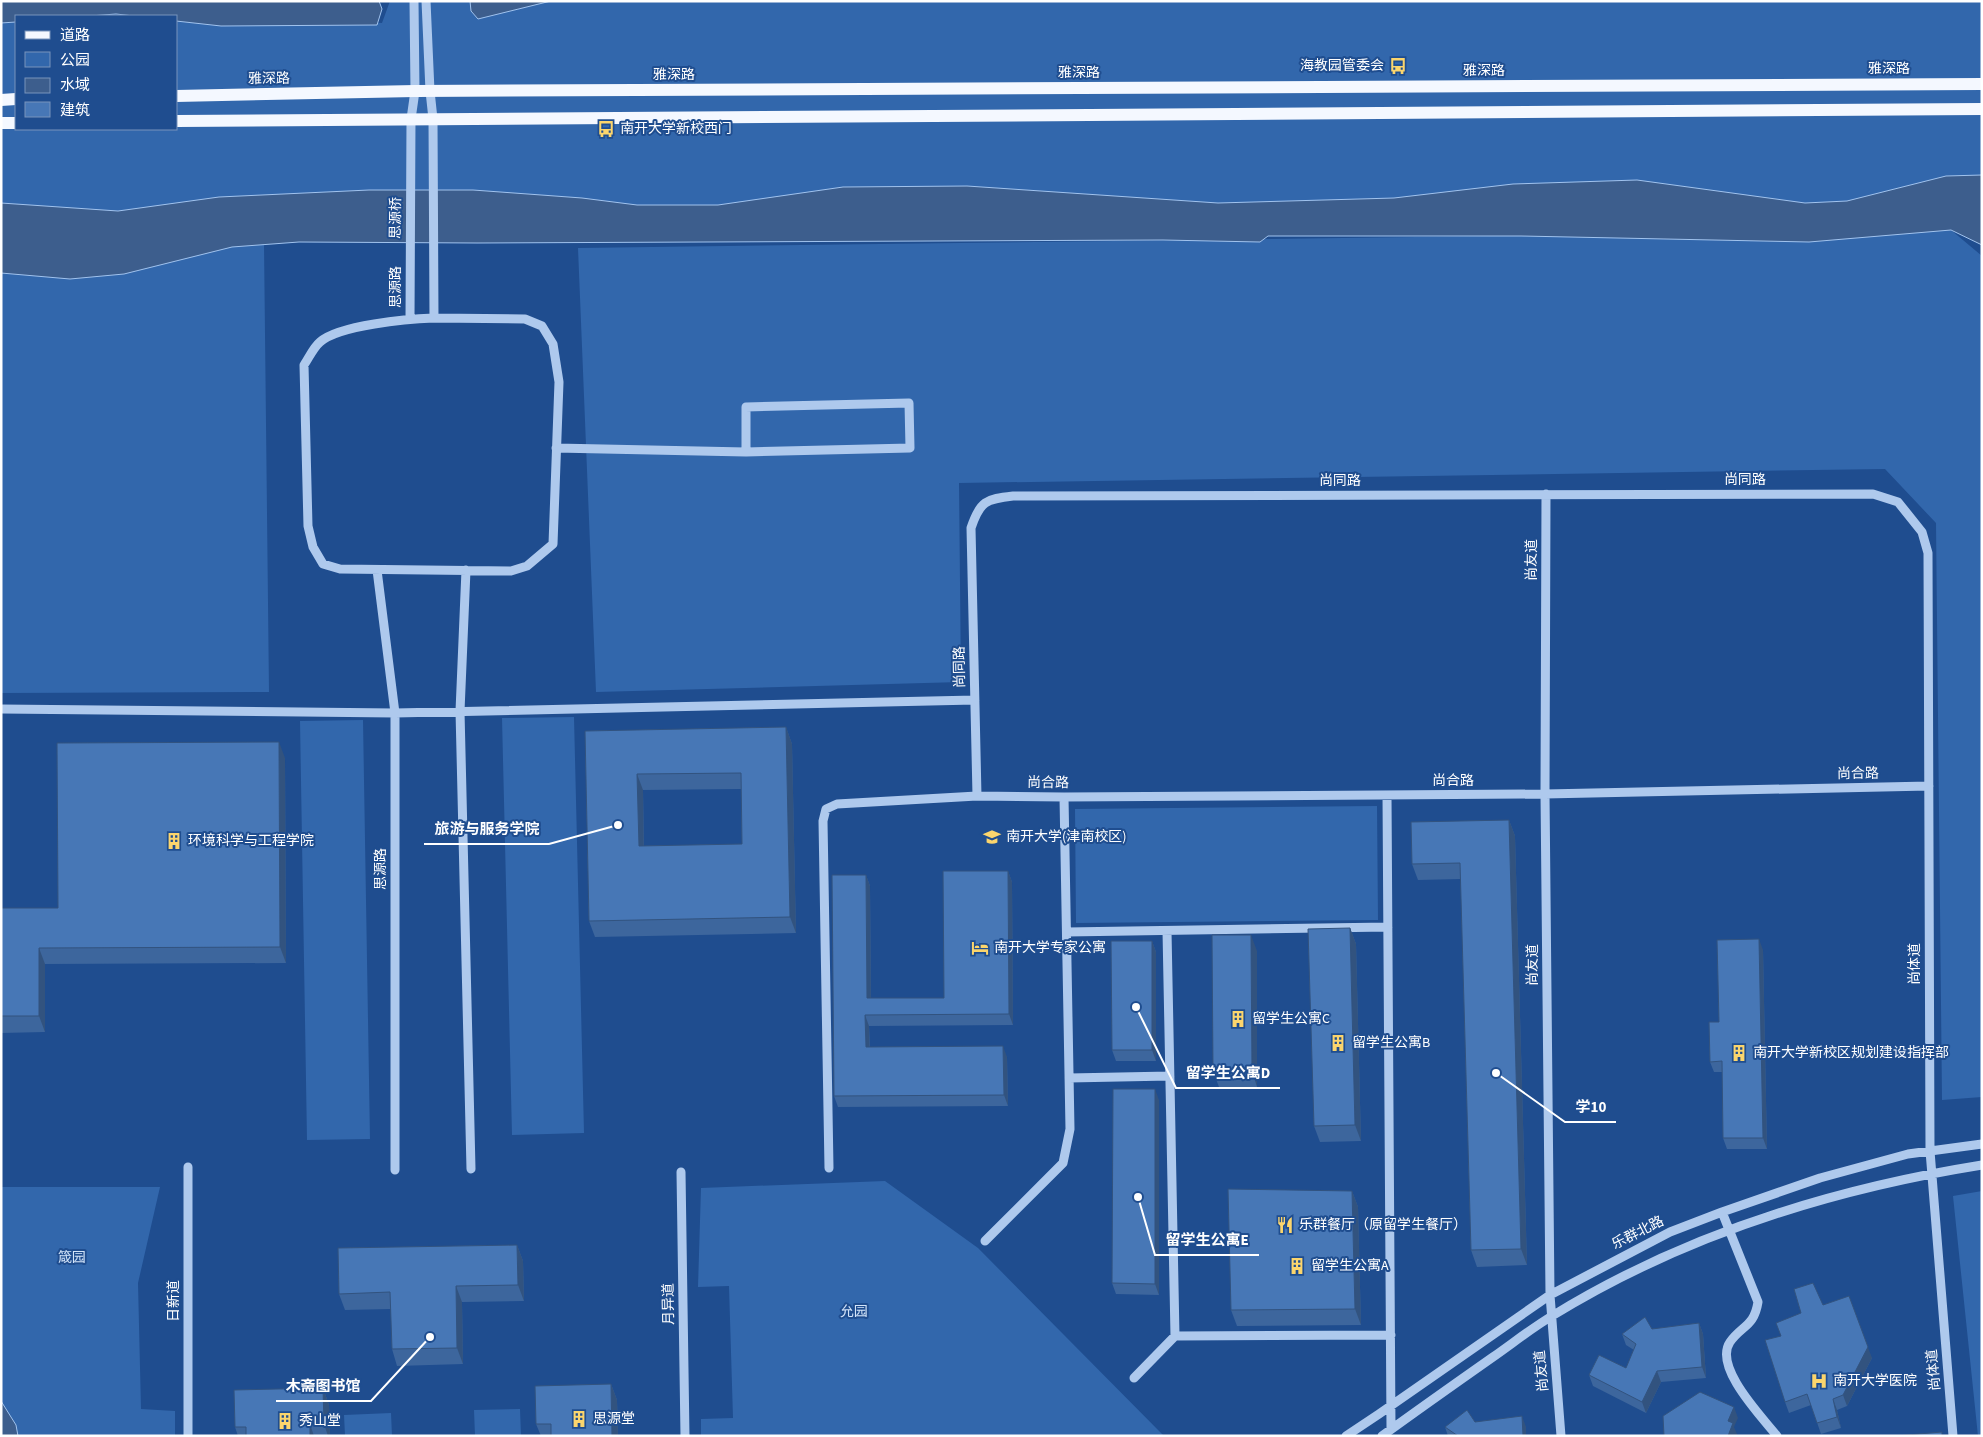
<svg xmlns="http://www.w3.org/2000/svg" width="1983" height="1437" viewBox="0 0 1983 1437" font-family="'Source Sans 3','Noto Sans SC',sans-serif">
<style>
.green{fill:#3267ac;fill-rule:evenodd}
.water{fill:#3d5e8d;stroke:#a1c3ee}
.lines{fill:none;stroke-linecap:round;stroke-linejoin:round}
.minor{stroke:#aec9ed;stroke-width:9}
.major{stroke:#f4f8ff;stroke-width:12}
.wall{fill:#3d669d;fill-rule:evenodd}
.shaded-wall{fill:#32537f}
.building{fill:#4777b6;stroke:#32537f;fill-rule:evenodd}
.labels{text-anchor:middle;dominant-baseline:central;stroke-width:4;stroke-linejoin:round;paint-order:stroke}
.poi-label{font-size:14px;fill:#fff;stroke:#1f4d8f;text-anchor:start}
.street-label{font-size:14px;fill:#fff;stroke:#1f4d8f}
.park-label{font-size:14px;fill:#d3e4f9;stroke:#1f4d8f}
.leader{fill:none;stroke:#fff;stroke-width:2}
.callout-dot{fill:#fff;stroke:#1f4d8f;stroke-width:2}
.callout-label{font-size:15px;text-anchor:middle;font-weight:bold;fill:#fff;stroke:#1f4d8f;stroke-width:4;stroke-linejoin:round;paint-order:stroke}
</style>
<rect width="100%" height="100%" fill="#1f4d8f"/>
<path class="green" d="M390 1H1982V209L1 220V17L120 7 382 23ZM16 16H176V129H16Z
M1951 230 1982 256V1097L1942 1100 1936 523 1885 469 959 483 961 682 596 692 578 248Z
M264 244 269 692 1 693V250Z
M574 717 584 1133 512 1135 502 718Z
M363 720 370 1139 307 1140 300 721Z
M1377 806 1378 920 1076 923 1075 809Z
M885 1181 978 1248 1164 1436H701V1419L733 1418 729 1286 698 1287 701 1188Z
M1 1187H160L138 1283 141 1409 175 1411V1436H1Z
M1982 1191V1436H1978L1953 1196Z
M520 1409 521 1436H475L474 1410Z
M391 1413 392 1436H345L344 1415Z"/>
<path class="water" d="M1 1H379L382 9 377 25 221 26 176 21V16H134L116 14 90 16H16V22L1 23Z
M470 1H551L478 19 471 11Z
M1982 175V245L1951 230 1809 242 1521 236H1268L1260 242 1163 240 477 243 299 242 232 247 124 274 70 279 1 273V203L118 211 219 197 369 190H473L582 198 637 205H718L843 187 967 186 1218 203 1394 198 1513 184 1637 180 1805 203 1847 201 1946 176Z
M1 1401 16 1425 18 1436H1Z"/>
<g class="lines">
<path class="minor" d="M426 1 430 91 433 119 434 318
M434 318 525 319 542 326 553 344 559 382 553 544 527 566 511 571 340 569 323 564 313 547 308 526 304 365C309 358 313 348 320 342 339 325 408 319 434 318Z
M410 319 411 119 415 91 414 1
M556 448 746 452 910 448 909 403 746 407V452
M1546 494 1545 794 1550 1295 1561 1436
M377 570 395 713V1170
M466 570 460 711 471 1169
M1 709 395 713 975 700
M1387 795 1391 1429
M977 796 971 528C980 501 986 499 1013 496L1873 494 1898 502 1922 532 1928 553 1930 1151 1953 1436
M1167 931 1175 1336
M1067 932 1388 927
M1069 1078 1170 1076
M188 1167V1436
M829 1168 823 821 826 809 837 804 977 796 1064 797 1545 794 1929 786
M681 1172 685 1436
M1722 1212 1758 1302C1754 1327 1742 1325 1730 1342 1713 1367 1762 1417 1777 1436
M985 1241 1063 1163 1070 1129 1064 797
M1134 1378 1175 1336 1391 1335
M1346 1436 1379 1414 1550 1295 1670 1232 1722 1212 1820 1178 1908 1154 1982 1144
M1382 1436C1419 1409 1456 1383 1493 1357 1513 1343 1532 1328 1552 1316 1682 1236 1832 1189 1982 1165"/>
<path class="major" d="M176 96 415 91 1982 84
M1 100 16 99
M176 121 1982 109
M1 123H16"/>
</g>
<path class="wall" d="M786 727 792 744 796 933 595 937 589 921 585 731ZM741 789 742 844 644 846 643 790Z
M285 758 286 963 45 964V1032L1 1033V908H58Z
M1509 820 1515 836 1527 1265 1477 1267 1471 1250 1461 879 1418 880 1412 864Z
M1008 871 1012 882 1013 1025 869 1026 870 1047 1007 1057 1008 1106 838 1107 834 1096 866 875 870 886 871 998H944Z
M1350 928 1356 944 1361 1141 1320 1142 1314 1126Z
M1152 941 1156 952V1061H1116L1112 1050Z
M1763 950 1767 1149H1727L1723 1138 1722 1072H1714L1710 1062 1719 1022Z
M1257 951V1087H1219L1213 1071Z
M1159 1100V1295L1116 1294 1112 1283Z
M1352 1191 1358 1207 1361 1325 1237 1326 1231 1310Z
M517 1245 523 1261 524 1301 462 1302 463 1364 397 1366 392 1349 391 1309 345 1310 339 1294Z
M1823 1305 1872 1358 1847 1406 1837 1410 1841 1428 1821 1434 1811 1405 1789 1413 1785 1402 1781 1336 1801 1313Z
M1699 1323 1703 1334 1706 1378 1661 1382 1646 1413 1593 1386 1589 1375 1626 1368 1634 1350 1626 1345 1622 1334Z
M611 1384 617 1400 618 1436H541L536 1424Z
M323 1388 329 1405 330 1436H238L235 1427Z
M1475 1422 1526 1427V1436H1448L1445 1427Z"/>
<path class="shaded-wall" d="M786 727 792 744 796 933 790 917Z
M279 742 285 758 286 963 280 947Z
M637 774 643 790 644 862 639 846Z
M1509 820 1515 836 1527 1265 1521 1249Z
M1008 871 1012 882 1013 1025 1009 1014Z
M866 875 870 886 871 1009 867 998Z
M1350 928 1356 944 1361 1141 1355 1125Z
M1251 935 1257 951V1087L1252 1071Z
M1759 939 1763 950 1767 1149 1763 1138Z
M1152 941 1156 952V1061L1152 1050Z
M39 948 45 964V1032L39 1016Z
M865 1015 869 1026 870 1058 866 1047Z
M1003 1046 1007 1057 1008 1106 1004 1095Z
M1155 1089 1159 1100V1295L1155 1284Z
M1352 1191 1358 1207 1361 1325 1355 1309Z
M517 1245 523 1261 524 1301 518 1285Z
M456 1286 462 1302 463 1364 457 1348Z
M1849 1296 1872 1358 1847 1406 1843 1395Z
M1699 1323 1703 1334 1706 1378 1702 1367Z
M1657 1371 1661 1382 1646 1413 1642 1402Z
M611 1384 617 1400 618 1436H612Z
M323 1388 329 1405 330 1436H328L324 1424Z
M1833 1399 1837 1410 1841 1428 1837 1417Z
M1734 1407 1738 1418 1734 1427 1737 1434V1436H1728V1421Z
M1522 1416 1526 1427V1436H1523Z
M310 1424 314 1436H310Z"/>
<path class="building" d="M786 727 790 917 589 921 585 731ZM741 773 742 844 639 846 637 774Z
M279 742 280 947 39 948V1016H1V908H58L57 743Z
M1509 820 1521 1249 1471 1250 1460 863 1412 864 1411 822Z
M943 871H1008L1009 1014 865 1015 866 1047 1003 1046 1004 1095 834 1096 832 875H866L867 998H944Z
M1350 928 1355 1125 1314 1126 1308 929Z
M1212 935H1251L1252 1071H1213Z
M1759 939 1763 1138H1723L1722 1061 1710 1062 1709 1022H1719L1717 940Z
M1111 941H1152V1050H1112Z
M1113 1089H1155V1284L1112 1283Z
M1228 1189 1352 1191 1355 1309 1231 1310Z
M517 1245 518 1285 456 1286 457 1348 392 1349 390 1292 339 1294 338 1248Z
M1813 1283 1823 1305 1849 1296 1868 1347 1843 1395 1833 1399 1837 1417 1817 1423 1807 1394 1785 1402 1765 1340 1781 1336 1776 1323 1801 1313 1794 1289Z
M1645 1317 1652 1329 1699 1323 1702 1367 1657 1371 1642 1402 1589 1375 1599 1355 1626 1368 1636 1344 1622 1334Z
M611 1384 612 1436H551V1424H536L535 1386Z
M323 1388 324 1424H310V1436H246V1427H235L234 1390Z
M1700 1392 1734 1407 1728 1421 1733 1423 1728 1436H1664L1663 1416Z
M1467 1410 1475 1422 1522 1416 1523 1436H1458L1445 1427Z
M1942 1432V1436H1895Z"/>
<defs>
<g id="bus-bare" transform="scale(1.35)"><path d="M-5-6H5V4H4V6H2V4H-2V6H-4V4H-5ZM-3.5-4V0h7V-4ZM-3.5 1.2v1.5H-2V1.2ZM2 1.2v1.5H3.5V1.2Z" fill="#fbd56d" stroke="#1f4d8f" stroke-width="2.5" paint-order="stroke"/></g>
<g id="university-bare" transform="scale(1.35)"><path d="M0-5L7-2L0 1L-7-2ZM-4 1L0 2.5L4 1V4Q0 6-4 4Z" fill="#fbd56d" stroke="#1f4d8f" stroke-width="2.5" paint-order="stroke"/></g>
<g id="building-bare" transform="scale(1.35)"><path d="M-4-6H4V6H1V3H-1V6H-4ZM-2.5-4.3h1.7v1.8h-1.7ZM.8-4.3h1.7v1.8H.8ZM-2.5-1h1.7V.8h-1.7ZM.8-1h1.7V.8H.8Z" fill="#fbd56d" stroke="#1f4d8f" stroke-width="2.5" paint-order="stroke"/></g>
<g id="hotel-bare" transform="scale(1.35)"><path d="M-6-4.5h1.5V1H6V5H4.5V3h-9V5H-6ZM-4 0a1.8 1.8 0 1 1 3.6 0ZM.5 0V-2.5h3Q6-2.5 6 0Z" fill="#fbd56d" stroke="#1f4d8f" stroke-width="2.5" paint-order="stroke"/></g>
<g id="restaurant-bare" transform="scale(1.35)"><path d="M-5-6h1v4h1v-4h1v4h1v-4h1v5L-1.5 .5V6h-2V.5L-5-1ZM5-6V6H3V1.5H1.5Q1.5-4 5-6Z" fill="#fbd56d" stroke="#1f4d8f" stroke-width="2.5" paint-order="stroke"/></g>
<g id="hospital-bare" transform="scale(1.35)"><path d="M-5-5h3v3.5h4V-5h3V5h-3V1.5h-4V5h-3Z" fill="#fbd56d" stroke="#1f4d8f" stroke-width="2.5" paint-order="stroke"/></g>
</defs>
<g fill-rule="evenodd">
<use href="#bus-bare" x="1398" y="66"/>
<use href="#bus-bare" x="606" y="129"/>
<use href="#university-bare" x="992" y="837"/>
<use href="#building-bare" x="174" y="841"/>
<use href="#hotel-bare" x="980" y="948"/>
<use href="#building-bare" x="1238" y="1019"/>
<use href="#building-bare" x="1338" y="1043"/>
<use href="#building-bare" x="1739" y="1053"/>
<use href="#restaurant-bare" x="1285" y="1225"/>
<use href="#building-bare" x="1297" y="1266"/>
<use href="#hospital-bare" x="1819" y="1381"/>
<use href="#building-bare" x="579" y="1419"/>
<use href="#building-bare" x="285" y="1421"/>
</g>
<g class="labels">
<g class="poi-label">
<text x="1384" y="66" text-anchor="end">海教园管委会</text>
<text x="620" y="129">南开大学新校西门</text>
<text x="1006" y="837">南开大学(津南校区)</text>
<text x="188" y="841">环境科学与工程学院</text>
<text x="994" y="948">南开大学专家公寓</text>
<text x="1252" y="1019">留学生公寓C</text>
<text x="1352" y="1043">留学生公寓B</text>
<text x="1753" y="1053">南开大学新校区规划建设指挥部</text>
<text x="1299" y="1225">乐群餐厅（原留学生餐厅）</text>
<text x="1311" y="1266">留学生公寓A</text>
<text x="1833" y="1381">南开大学医院</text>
<text x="593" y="1419">思源堂</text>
<text x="299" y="1421">秀山堂</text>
</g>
<g class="street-label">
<text x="1889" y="69">雅深路</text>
<text x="1484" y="71">雅深路</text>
<text x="1079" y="73">雅深路</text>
<text x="674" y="75">雅深路</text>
<text transform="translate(269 79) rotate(-1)">雅深路</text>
<text transform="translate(396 218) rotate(-89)">思源桥</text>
<text transform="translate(396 287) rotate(-90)">思源路</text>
<text x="1745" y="480">尚同路</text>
<text x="1340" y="481">尚同路</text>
<text transform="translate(1532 560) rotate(-90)">尚友道</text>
<text transform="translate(960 667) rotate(-91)">尚同路</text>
<text transform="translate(1858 774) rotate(-1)">尚合路</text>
<text x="1453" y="781">尚合路</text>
<text transform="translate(1048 783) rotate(1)">尚合路</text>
<text transform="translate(381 869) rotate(-90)">思源路</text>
<text transform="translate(1915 964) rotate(-90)">尚体道</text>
<text transform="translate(1533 965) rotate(-90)">尚友道</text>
<text transform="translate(1638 1233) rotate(-27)">乐群北路</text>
<text transform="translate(174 1301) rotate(-90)">日新道</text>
<text transform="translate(669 1304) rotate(-91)">月异道</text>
<text transform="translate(1934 1370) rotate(-95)">尚体道</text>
<text transform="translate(1542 1371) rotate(-95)">尚友道</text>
</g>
<g class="park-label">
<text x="72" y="1258">箴园</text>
<text x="854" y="1312">允园</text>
</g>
</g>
<path class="leader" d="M618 825L549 844H424M1136 1007L1176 1088H1280M1496 1073L1565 1122H1616M1138 1197L1155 1255H1259M430 1337L371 1401H276"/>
<g class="callout-dot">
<circle cx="618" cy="825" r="5"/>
<circle cx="1136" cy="1007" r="5"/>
<circle cx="1496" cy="1073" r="5"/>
<circle cx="1138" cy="1197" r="5"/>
<circle cx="430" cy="1337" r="5"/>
</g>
<g class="callout-label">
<text x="487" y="834">旅游与服务学院</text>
<text x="1228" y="1078">留学生公寓D</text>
<text x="1591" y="1112">学10</text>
<text x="1207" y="1245">留学生公寓E</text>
<text x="323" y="1391">木斋图书馆</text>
</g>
<rect width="1983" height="1437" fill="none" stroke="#ffffff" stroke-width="5"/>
<rect x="15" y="15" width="162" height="115" fill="#1f4d8f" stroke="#7994bc"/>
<rect x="25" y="31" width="25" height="8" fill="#f4f8ff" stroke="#7994bc"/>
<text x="60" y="40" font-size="15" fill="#ffffff">道路</text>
<rect x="25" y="52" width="25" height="15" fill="#3267ac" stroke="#7994bc"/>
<text x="60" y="65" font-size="15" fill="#ffffff">公园</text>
<rect x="25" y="78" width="25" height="15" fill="#3d5e8d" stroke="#7994bc"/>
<text x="60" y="90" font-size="15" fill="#ffffff">水域</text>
<rect x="25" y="102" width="25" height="15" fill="#4777b6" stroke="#7994bc"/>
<text x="60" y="115" font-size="15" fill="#ffffff">建筑</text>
</svg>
